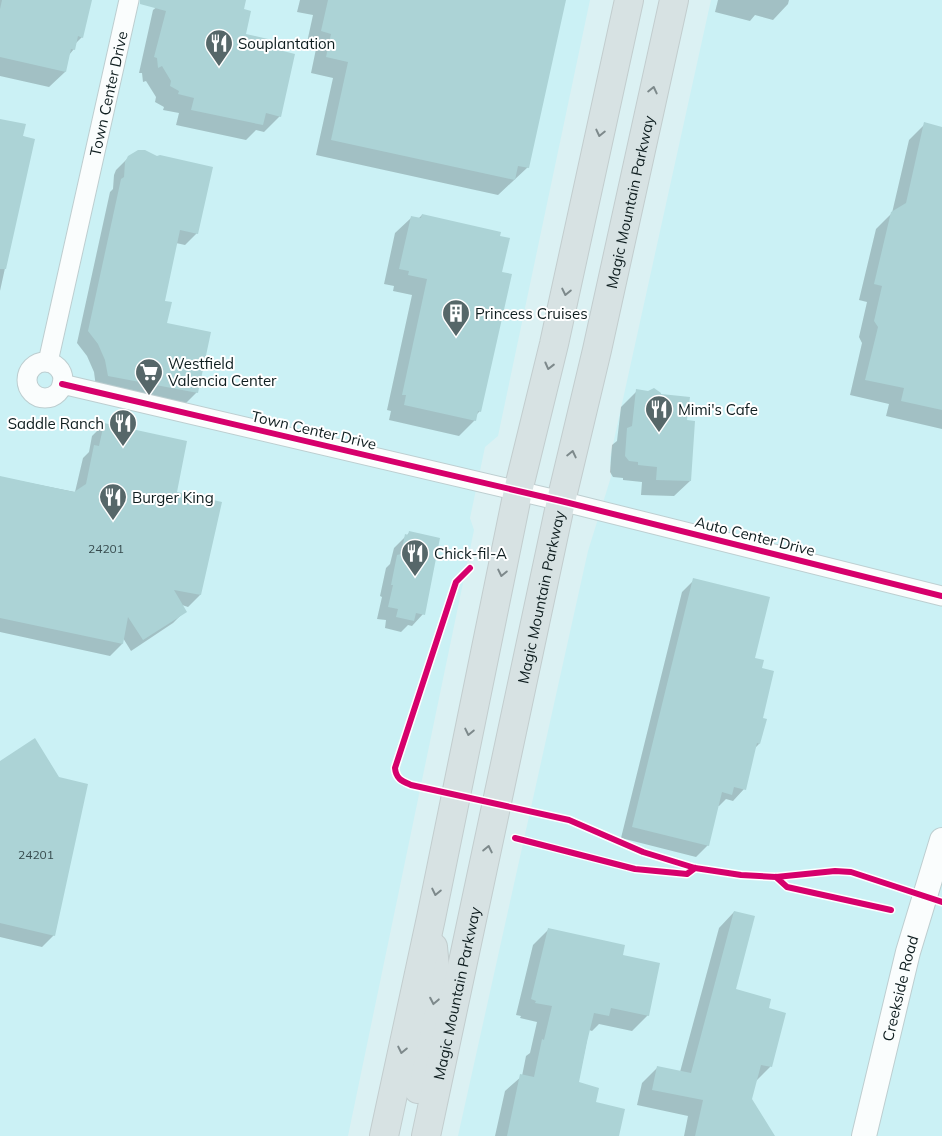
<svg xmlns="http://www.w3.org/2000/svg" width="942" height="1136" viewBox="0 0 942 1136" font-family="Mulish,sans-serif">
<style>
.built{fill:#cbf1f5}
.shadow{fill:#0003}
.building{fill:#acd3d6}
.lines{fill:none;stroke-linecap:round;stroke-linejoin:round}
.minor-casing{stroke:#bdced0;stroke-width:21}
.tertiary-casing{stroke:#bdced0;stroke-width:26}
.primary-casing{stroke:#c2cdce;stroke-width:30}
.minor{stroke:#fafdfd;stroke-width:19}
.tertiary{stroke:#fafdfd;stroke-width:24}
.primary{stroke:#d7e2e3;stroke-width:28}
.cycleway-casing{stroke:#fff;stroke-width:9}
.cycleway{stroke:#d6006c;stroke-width:6}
.oneway{stroke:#7d898b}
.labels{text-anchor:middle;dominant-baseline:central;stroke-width:4;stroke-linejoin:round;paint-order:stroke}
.number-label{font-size:12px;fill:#364a4d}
.poi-label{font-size:15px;fill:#0e1d1f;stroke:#fff;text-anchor:start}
.street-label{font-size:15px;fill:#0e1d1f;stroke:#fff}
</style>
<rect width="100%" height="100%" fill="#dbf1f3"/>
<path class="built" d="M0 0H590L498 436 485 447 470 518 474 530 348 1136H0Z
M711 0H942V1136H458L588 551 611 477 610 458Z"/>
<path class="shadow" d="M0 0H90L82 37 76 43 74 49 69 55 65 72 49 87 0 76Z
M159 0H244L242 10 245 35 278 51 280 116 264 132 256 130 246 140 176 125 179 113 163 110 164 107 155 102 156 97 146 81 143 82 142 73H139L153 10 158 6Z
M300 0H565L528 167 498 195 316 155 333 78 311 73 316 49 306 47 313 15 297 12Z
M718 0H789L788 4 773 20 755 15 750 21 715 12Z
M0 120 22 136 33 140 0 291Z
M925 124 942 128V429L886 416 889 404 850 395 862 343 859 337 867 302 859 300 876 229 892 213 909 140Z
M129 157 197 233 185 245 176 243 163 302 166 324 197 392 185 404 96 387 94 372 87 356 77 343 110 192 113 189 114 175 116 170Z
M422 215 500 273 480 411 475 416V420L459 436 389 420 391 411 387 410 412 295 393 291 394 286 384 284 395 233 411 218 418 219Z
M637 391 690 481 674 496 641 495 642 482 623 480V478L613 477 610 472 612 445 617 441 621 407Z
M104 424 175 493 221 503 200 595 188 607 182 605 185 611 173 623 131 651 123 638 122 644 110 656 0 632V477L75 492 83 458 89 452 92 436Z
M409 533 423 614 412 626 408 625 401 632 385 628 386 620 377 619 382 597 380 596 386 568 390 564 394 548Z
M694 580 761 669V718L759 744 754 749 744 789 733 801 726 799 719 806H717L708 845 696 857 621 838 682 592Z
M0 762 54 935 42 947 0 937Z
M734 912V990L767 1009 785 1014 770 1067 755 1082 750 1100 774 1136H684L688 1116 637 1105 642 1083 658 1067 680 1072 719 928Z
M549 929 622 956 648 1015 632 1031 599 1024 592 1031 589 1030 578 1083 594 1103 618 1136H495L505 1091 522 1076 526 1056 530 1053 537 1022 520 1018 521 1016 516 1015 533 945Z"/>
<path class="building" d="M2 0H92L83 38 78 36 75 50 71 49 66 72 0 57V9Z
M140 0H246L244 9 251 11 246 34 281 42 279 50 295 54 281 117 266 113 263 125 191 110 194 98 178 94 179 91 170 86 171 81 162 66 158 68 157 58 154 57 166 11 140 4Z
M328 0H566L529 168 518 166 515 180 331 140 348 62 326 57 331 34 321 31Z
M0 119 26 124 23 136 35 139 6 269H0Z
M924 122 942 127V410L901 401 904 388 865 380 878 327 874 321 882 286 874 284 891 212 906 203Z
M138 150H145L157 156 160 155 213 167 198 234 180 230 165 301 172 302 167 323 211 332 198 393 108 376 105 360 98 344 88 331 121 179 124 177 125 162 128 156Z
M422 214 501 232 500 236 510 238 502 272 512 274 481 412 478 411 476 421 404 405 406 395H402L427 279 408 275 409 271 399 269 411 216 421 218Z
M654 388 661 393V394L690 397 687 420 695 421 691 481 656 480 657 467 638 465V462L629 461 625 456 627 428 632 426 636 389 648 391Z
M104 423 187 441 177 492 222 502 201 595 174 590 187 612 143 640 128 617 123 644 0 618V476L74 492 86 484 94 445 99 446Z
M409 531 440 538 425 615 416 613 414 621 396 617 398 609 388 607 393 585H391L397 555 401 554 405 534 408 535Z
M693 578 770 597 755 658 764 660 762 668 774 671 763 718 767 719 760 744 757 743 746 790 734 787 732 795 722 792 709 846 632 827Z
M35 738 59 777 88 784 55 936 0 923V761Z
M734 911 755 916 736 989 771 999 769 1008 786 1013 772 1067 761 1065 752 1099 775 1136H695L703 1100 652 1090 657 1066 691 1073Z
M548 928 625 945 623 955 660 963 649 1016 611 1008 609 1016 594 1013 587 1042 579 1082 599 1088 596 1102 625 1109 619 1136H507L520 1074 534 1077 542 1039 544 1040 552 1006 535 1003 536 1001 531 999Z"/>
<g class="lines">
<g class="minor-casing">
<g id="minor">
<path id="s1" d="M48 362 129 0"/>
<circle cx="45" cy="380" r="18"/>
<path d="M62 384 561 501 942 596"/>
</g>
</g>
<g class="tertiary-casing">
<g id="tertiary">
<path id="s2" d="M864 1136 908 952 942 840"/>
</g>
</g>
<g class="primary-casing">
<g id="primary">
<path d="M418 1089 437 989 433 947"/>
<path d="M384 1136 431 918 518 491 554 344 629 0"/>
<path id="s3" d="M426 1136 561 501 597 350 674 0"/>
</g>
</g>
<use href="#minor" class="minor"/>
<use href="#tertiary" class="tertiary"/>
<use href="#primary" class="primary"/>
<g class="cycleway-casing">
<path id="cycleway" d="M62 384 561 501 942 596
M470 568 456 582 395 768C396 779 402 781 411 785L569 820 643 852 695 868 741 875 776 877 835 871 851 872 942 902
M515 838 635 869 687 874 695 868
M776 877 787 887 891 910"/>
</g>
<use href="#cycleway" class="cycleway"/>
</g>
<defs><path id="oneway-chevron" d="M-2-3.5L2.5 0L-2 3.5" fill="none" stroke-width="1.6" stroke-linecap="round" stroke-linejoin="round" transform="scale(1.25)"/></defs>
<g class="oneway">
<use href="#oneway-chevron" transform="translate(653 90) rotate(-77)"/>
<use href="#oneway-chevron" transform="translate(600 133) rotate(103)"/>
<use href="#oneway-chevron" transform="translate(566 292) rotate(102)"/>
<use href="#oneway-chevron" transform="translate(549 366) rotate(104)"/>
<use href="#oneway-chevron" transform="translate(572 454) rotate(-77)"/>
<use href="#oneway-chevron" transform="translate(502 573) rotate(102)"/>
<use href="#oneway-chevron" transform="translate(469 732) rotate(102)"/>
<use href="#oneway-chevron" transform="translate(488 849) rotate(-78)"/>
<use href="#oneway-chevron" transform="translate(436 892) rotate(102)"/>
<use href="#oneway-chevron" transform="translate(434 1001) rotate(101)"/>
<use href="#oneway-chevron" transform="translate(402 1050) rotate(102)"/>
</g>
<defs>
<g id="restaurant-pin" transform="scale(1.4375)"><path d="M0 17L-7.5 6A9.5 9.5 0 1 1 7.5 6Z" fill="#566769" stroke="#fff"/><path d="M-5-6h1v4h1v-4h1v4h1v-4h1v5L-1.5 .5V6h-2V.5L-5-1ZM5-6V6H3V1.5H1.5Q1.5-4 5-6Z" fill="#fff"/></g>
<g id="building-pin" transform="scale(1.4375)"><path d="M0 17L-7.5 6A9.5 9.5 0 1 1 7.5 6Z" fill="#566769" stroke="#fff"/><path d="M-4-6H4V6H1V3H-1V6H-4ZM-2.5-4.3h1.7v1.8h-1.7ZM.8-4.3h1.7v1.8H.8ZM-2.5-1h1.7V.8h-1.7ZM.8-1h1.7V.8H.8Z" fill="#fff"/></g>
<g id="supermarket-pin" transform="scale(1.4375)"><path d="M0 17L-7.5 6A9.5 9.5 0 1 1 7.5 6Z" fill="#566769" stroke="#fff"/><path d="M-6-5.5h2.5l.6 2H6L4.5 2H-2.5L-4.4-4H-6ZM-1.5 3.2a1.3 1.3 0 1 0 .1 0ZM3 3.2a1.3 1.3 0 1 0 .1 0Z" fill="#fff"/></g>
</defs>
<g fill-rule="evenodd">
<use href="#restaurant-pin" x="219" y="43"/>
<use href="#building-pin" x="456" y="313"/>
<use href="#supermarket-pin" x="149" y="372"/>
<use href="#restaurant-pin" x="659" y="409"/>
<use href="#restaurant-pin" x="123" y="423"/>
<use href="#restaurant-pin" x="113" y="497"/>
<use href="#restaurant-pin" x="415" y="553"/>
</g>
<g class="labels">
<g class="number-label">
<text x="106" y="548">24201</text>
<text x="36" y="854">24201</text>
</g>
<g class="poi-label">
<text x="238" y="43">Souplantation</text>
<text x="475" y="313">Princess Cruises</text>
<text x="168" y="363">Westfield<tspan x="168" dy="17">Valencia Center</tspan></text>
<text x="678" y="409">Mimi's Cafe</text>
<text x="104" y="423" text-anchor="end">Saddle Ranch</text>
<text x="132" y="497">Burger King</text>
<text x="434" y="553">Chick-fil-A</text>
</g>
<g class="street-label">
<text stroke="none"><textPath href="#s1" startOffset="275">Town Center Drive</textPath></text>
<text stroke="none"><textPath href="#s3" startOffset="956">Magic Mountain Parkway</textPath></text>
<text transform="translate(314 430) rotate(13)">Town Center Drive</text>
<text transform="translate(755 536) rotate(14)">Auto Center Drive</text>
<text stroke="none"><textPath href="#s3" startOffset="551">Magic Mountain Parkway</textPath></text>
<text stroke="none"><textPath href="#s2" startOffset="152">Creekside Road</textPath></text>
<text stroke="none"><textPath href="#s3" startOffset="146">Magic Mountain Parkway</textPath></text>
</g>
</g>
</svg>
